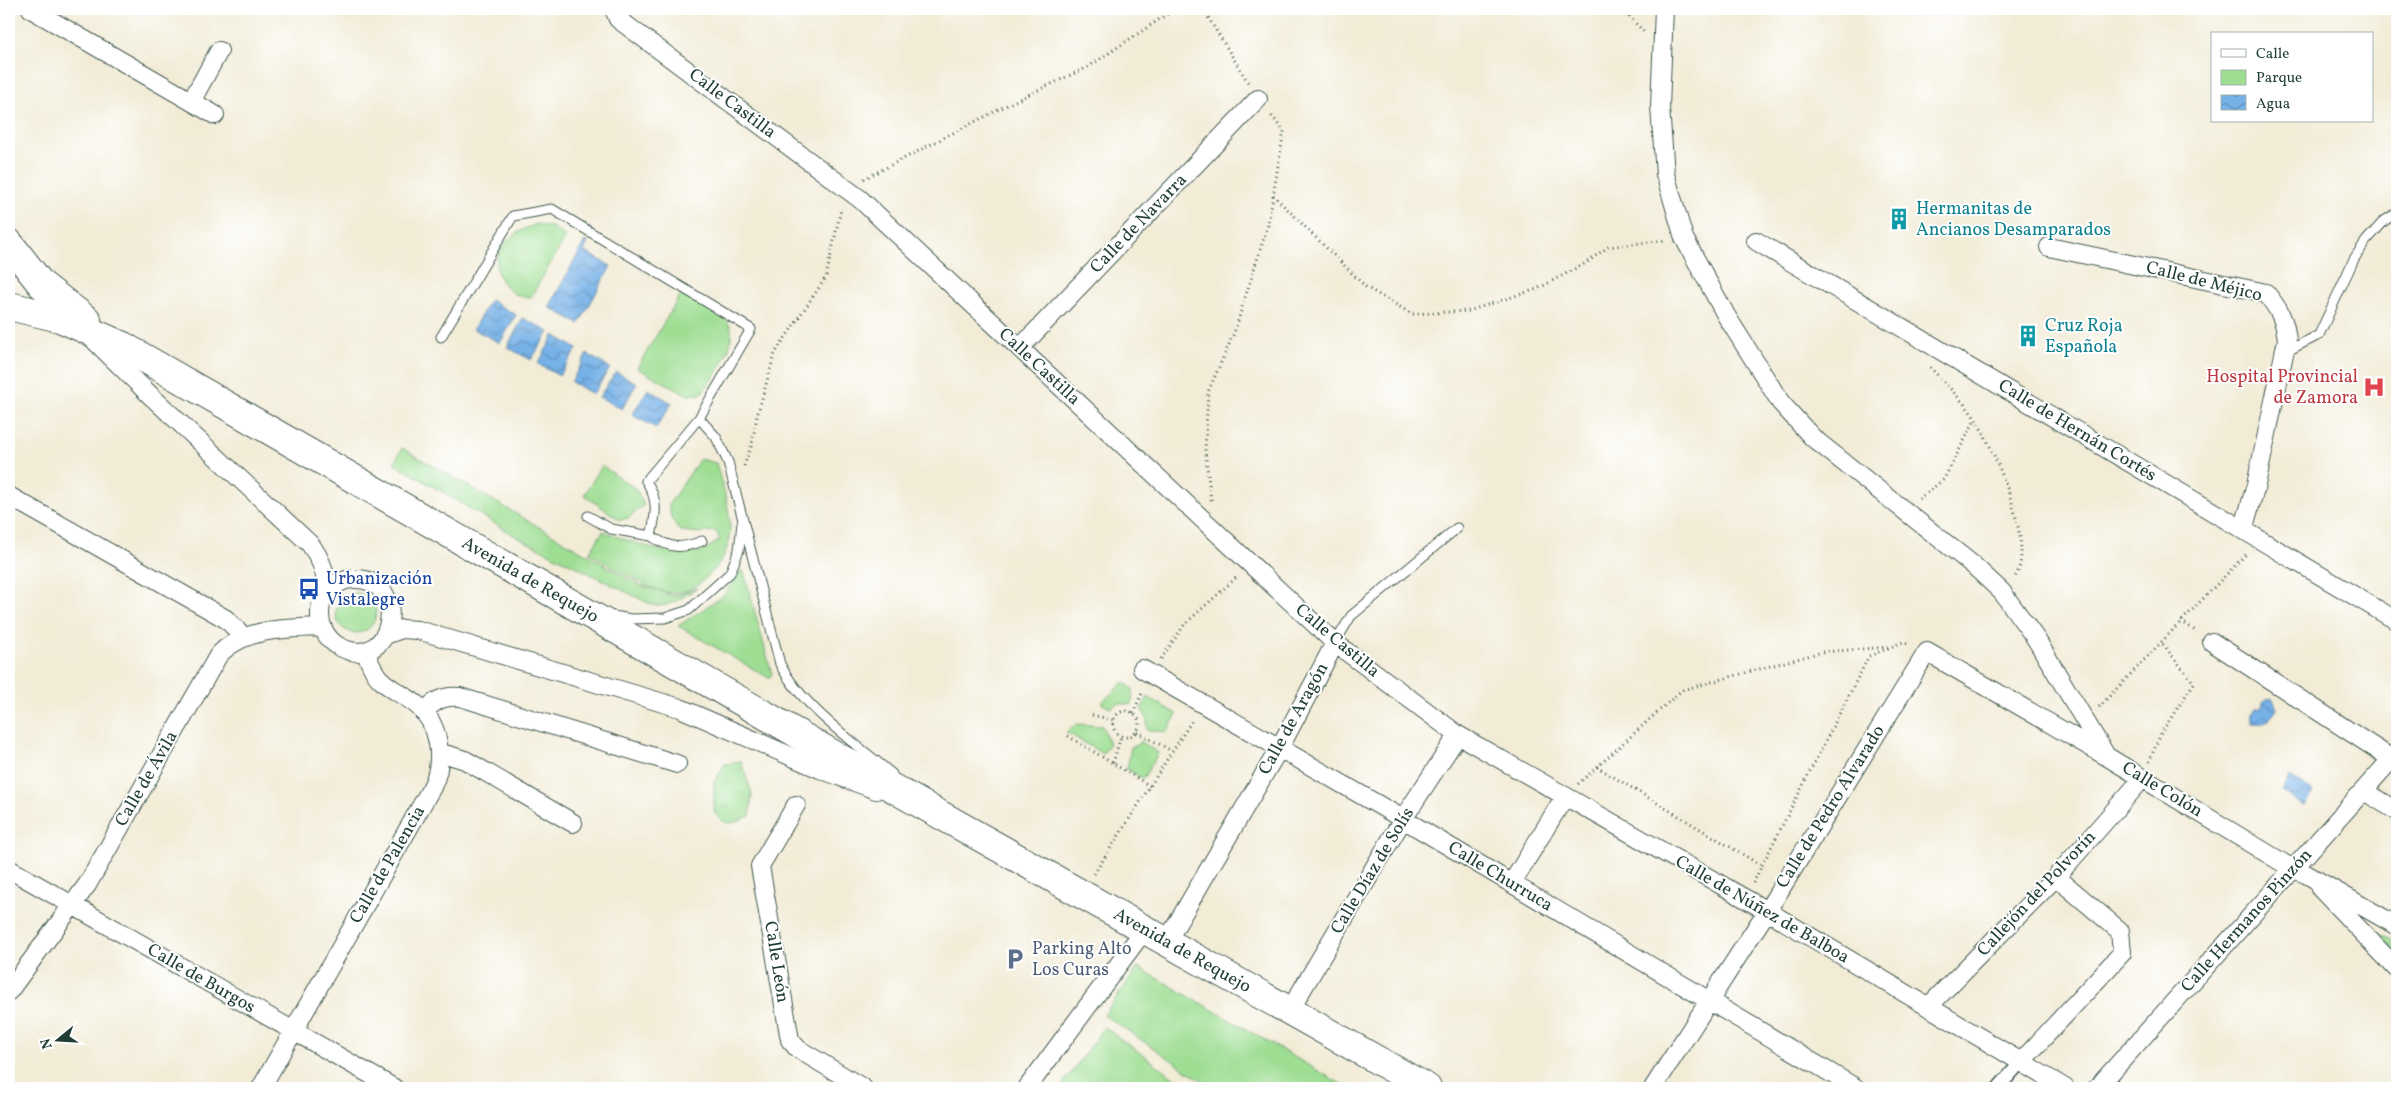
<svg xmlns="http://www.w3.org/2000/svg" width="2406" height="1097" viewBox="0 0 2406 1097" font-family="Vollkorn,serif">
<style>
.green{fill:#9ede93;stroke:#5e8e64}
.park{fill:url(#park-tufts);stroke:#5e8e64}
.water{fill:url(#water-waves);stroke:#4a778e}
.lines{fill:none;stroke-linecap:round;stroke-linejoin:round}
.service-casing{stroke:#3f574c;stroke-width:11}
.pedestrian-casing{stroke:#3f574c;stroke-width:15}
.minor-casing{stroke:#3f574c;stroke-width:20}
.trunk-casing{stroke:#3f574c;stroke-width:30}
.path{stroke:#3f574c;stroke-width:3;stroke-dasharray:1 4;stroke-linecap:butt}
.service{stroke:#fff;stroke-width:9}
.pedestrian{stroke:#fff;stroke-width:12}
.minor{stroke:#fff;stroke-width:18}
.trunk{stroke:#fff;stroke-width:28}
.labels{text-anchor:middle;dominant-baseline:central;stroke-width:4;stroke-linejoin:round;paint-order:stroke}
.street-label{font-size:18px;fill:#1f3d34;stroke:#fff}
.culture-label{font-size:18px;fill:#0d838f;stroke:#fff;text-anchor:start}
.health-label{font-size:18px;fill:#be3a42;stroke:#fff;text-anchor:end}
.transit-label{font-size:18px;fill:#164399;stroke:#fff;text-anchor:start}
.service-label{font-size:18px;fill:#4e5e75;stroke:#fff;text-anchor:start}
</style>
<defs>
<pattern id="park-tufts" width="24" height="20" patternUnits="userSpaceOnUse" patternTransform="scale(1.25)"><rect width="24" height="20" fill="#9ede93"/><path d="M3 7l-1-3M5 7V3M7 7l1-3M15 17l-1-3M17 17v-4M19 17l1-3" fill="none" stroke="#88bf7f"/></pattern>
<pattern id="water-waves" width="16" height="10" patternUnits="userSpaceOnUse" patternTransform="scale(1.25)"><rect width="16" height="10" fill="#76b1e7"/><path d="M0 5q4-4 8 0t8 0" fill="none" stroke="#6091bc"/></pattern>
</defs>
<rect width="100%" height="100%" fill="#fff"/>
<filter id="ink" filterUnits="userSpaceOnUse"><feTurbulence type="fractalNoise" baseFrequency=".02" numOctaves="2"/><feDisplacementMap in="SourceGraphic" scale="10" xChannelSelector="R" yChannelSelector="G"/><feConvolveMatrix kernelMatrix="1 2 1 2 8 2 1 2 1" color-interpolation-filters="sRGB"/></filter>
<filter id="wash" filterUnits="userSpaceOnUse"><feTurbulence type="fractalNoise" baseFrequency=".0096" numOctaves="4" result="noise"/><feDisplacementMap in="SourceGraphic" scale="20" xChannelSelector="R" yChannelSelector="G"/><feGaussianBlur stdDeviation="1.12" result="paint"/><feColorMatrix in="noise" values="0 0 0 0 0 0 0 0 0 0 0 0 0 0 0 0 0 1.4 0 .05"/><feComposite in="paint" operator="in"/></filter>
<g filter="url(#wash)">
<rect width="100%" height="100%" fill="#f2ecd7"/>
<path class="green" d="M537 224 552 227 566 237 531 297C512 300 493 278 497 259 500 241 522 228 537 224Z
M681 294C692 300 722 313 728 322 741 341 714 379 701 394L688 395 637 368Z
M402 448 640 585 675 596 697 588C684 597 668 609 652 605L517 537 394 463Z
M700 459 716 463C728 507 745 544 705 579 698 585 686 593 675 593 653 594 609 564 589 553L603 531C629 541 675 560 703 550 709 548 715 543 720 540L716 531 699 533 680 531 671 518 669 504Z
M602 466 636 489 644 505 628 518 620 520 584 495Z
M741 570 744 572 772 674 769 678 678 626 724 595Z
M336 613a20 20 0 1 1 40 0a20 20 0 1 1-40 0Z
M1124 682 1133 689 1132 705 1118 703 1110 708 1101 703Z
M1148 697 1177 714 1167 732 1147 730V718L1141 709Z
M1077 724 1103 726 1109 744 1103 754 1066 732Z
M1140 741 1158 753 1143 779 1127 769 1131 747 1137 745Z
M1138 967 1348 1088H1213L1104 1015Z
M1104 1027 1189 1088H1060Z"/>
<path class="park" d="M741 761 752 794 750 816C733 823 727 829 714 812V782L725 764Z
M2379 932 2397 942V960L2375 937Z"/>
<path class="water" d="M585 241 588 242 584 251 611 266 579 324 549 307Z
M490 300 516 315 500 343 473 329Z
M523 318 549 332 531 360 507 347Z
M554 335 577 349 559 376 538 364Z
M587 354 610 368 593 394 571 382Z
M616 372 637 383 622 409 599 397Z
M648 389 672 403 656 428 632 415Z
M2270 698 2273 699 2277 708 2268 721 2263 724 2252 723 2250 716 2255 709 2261 708 2262 702Z
M2290 777 2314 792 2305 806 2282 792Z"/>
</g>
<g filter="url(#ink)">
<g class="lines">
<g class="service-casing">
<path id="service" d="M441 337 513 216 552 209 751 329 699 418 716 437 728 462 780 664C801 706 856 744 892 774
M2285 352 2319 335 2354 259 2366 241 2384 221 2397 213
M588 516 611 529 651 536C656 514 659 500 646 481L699 418
M651 536C670 549 682 549 702 541
M613 616 631 619 665 618 689 610 730 573 739 550 742 523
M1335 643 1351 616 1457 528"/>
</g>
<g class="pedestrian-casing">
<path id="pedestrian" d="M1998 1088 2021 1062"/>
</g>
<g class="minor-casing">
<path id="minor" d="M31 9 215 115
M614 9 618 19 860 199 1335 643 1458 735 1767 911 2065 1088
M1664 9 1660 107 1665 174 1684 238 1727 317 1781 403 1813 438 1973 565 2002 592 2036 639 2105 754
M192 100 219 51
M1756 241 2397 621
M2049 247 2266 293C2279 309 2285 320 2287 340L2256 485 2243 530
M93 339 152 397 310 544C319 556 326 571 326 587 325 594 322 599 321 605 317 622 325 639 340 647 393 674 411 581 357 579 344 578 332 585 324 596
M1020 348 1258 99
M9 496 226 619 244 637
M385 635 402 629 418 630 680 708 820 769 876 790
M2212 642 2392 759
M1142 669 1403 819 1856 1088
M423 712C435 701 443 695 460 697L677 764
M439 752 465 760 573 823
M2364 791 2397 811
M796 805 760 866 790 1040 798 1049 863 1088
M9 869 394 1088
M1512 883 1565 796
M2320 888 2397 969
M1167 941 1280 747 1335 643
M9 991 87 885 218 656C243 627 287 629 322 627
M1928 1007 2056 877 2143 778
M1290 1010 1403 819 1458 735
M2021 1062 2122 953 2120 931 2056 877
M261 1088 432 787C445 761 440 724 417 705 405 695 390 690 379 678 372 670 369 660 365 651
M1027 1088 1145 929
M1653 1088 1767 911 1927 652 2106 756 2293 869 2306 874 2397 926
M2097 1088 2397 753"/>
</g>
<g class="trunk-casing">
<g id="trunk">
<path d="M9 243 41 284 87 320"/>
<path id="s1" d="M9 306 60 318 123 346 864 772 1427 1088"/>
</g>
</g>
<path class="path" d="M1203 9 1249 84
M1622 9 1644 32
M864 179 1015 101 1088 67 1175 9
M1273 195 1366 287 1412 314 1468 311 1537 289 1586 263 1608 247 1666 240
M1930 367C1945 384 1964 401 1976 420 1994 449 2038 549 2014 578
M744 466 752 444 757 416 775 353 826 277 841 209
M1919 499 1944 479 1975 420
M1211 500 1205 451 1208 392 1234 333 1268 225 1284 131 1270 114
M2181 621 2197 632
M1161 659 1185 624 1238 576
M2099 707 2247 553
M1113 724a13 13 0 1 1 26 0a13 13 0 1 1-26 0Z
M1133 713 1143 691
M1092 715 1113 720
M1137 732 1172 751
M1068 736 1150 786
M2149 762 2161 733 2194 683 2161 642
M1113 763 1121 736
M1597 767 1682 690 1822 652 1889 647
M1578 784 1597 767 1762 866
M1094 874 1193 719
M1753 883 1869 656 1903 642 1910 645"/>
<use href="#service" class="service"/>
<use href="#pedestrian" class="pedestrian"/>
<use href="#minor" class="minor"/>
<use href="#trunk" class="trunk"/>
</g>
</g>
<defs>
<g id="building-bare" transform="scale(1.725)"><path d="M-4-6H4V6H1V3H-1V6H-4ZM-2.5-4.3h1.7v1.8h-1.7ZM.8-4.3h1.7v1.8H.8ZM-2.5-1h1.7V.8h-1.7ZM.8-1h1.7V.8H.8Z" fill="#0f9aa8" stroke="#fff" stroke-width="2.5" paint-order="stroke"/></g>
<g id="hospital-bare" transform="scale(1.725)"><path d="M-5-5h3v3.5h4V-5h3V5h-3V1.5h-4V5h-3Z" fill="#e0444e" stroke="#fff" stroke-width="2.5" paint-order="stroke"/></g>
<g id="bus-bare" transform="scale(1.725)"><path d="M-5-6H5V4H4V6H2V4H-2V6H-4V4H-5ZM-3.5-4V0h7V-4ZM-3.5 1.2v1.5H-2V1.2ZM2 1.2v1.5H3.5V1.2Z" fill="#1a4fb4" stroke="#fff" stroke-width="2.5" paint-order="stroke"/></g>
<g id="parking-bare" transform="scale(1.725)"><path d="M-3.5-5.5H1a3.5 3.5 0 0 1 0 7H-1V5.5H-3.5ZM-1-3.4V-.6H.8a1.4 1.4 0 0 0 0-2.8Z" fill="#5c6f8a" stroke="#fff" stroke-width="2.5" paint-order="stroke"/></g>
</defs>
<g fill-rule="evenodd">
<use href="#building-bare" x="1899" y="219"/>
<use href="#building-bare" x="2028" y="336"/>
<use href="#hospital-bare" x="2374" y="387"/>
<use href="#bus-bare" x="309" y="589"/>
<use href="#parking-bare" x="1015" y="959"/>
</g>
<g class="labels">
<g class="street-label">
<text transform="translate(732 104) rotate(37)">Calle Castilla</text>
<text transform="translate(1139 224) rotate(-46)">Calle de Navarra</text>
<text transform="translate(2204 282) rotate(14)">Calle de Méjico</text>
<text transform="translate(1039 367) rotate(43)">Calle Castilla</text>
<text transform="translate(2077 431) rotate(31)">Calle de Hernán Cortés</text>
<text stroke="none"><textPath href="#s1" startOffset="591">Avenida de Requejo</textPath></text>
<text transform="translate(1337 641) rotate(40)">Calle Castilla</text>
<text transform="translate(1294 719) rotate(-61)">Calle de Aragón</text>
<text transform="translate(147 779) rotate(-60)">Calle de Ávila</text>
<text transform="translate(2162 790) rotate(31)">Calle Colón</text>
<text transform="translate(1831 807) rotate(-58)">Calle de Pedro Alvarado</text>
<text transform="translate(388 865) rotate(-60)">Calle de Palencia</text>
<text transform="translate(1373 871) rotate(-59)">Calle Díaz de Solís</text>
<text transform="translate(1500 877) rotate(31)">Calle Churruca</text>
<text transform="translate(2037 894) rotate(-47)">Callejón del Polvorín</text>
<text transform="translate(1762 910) rotate(30)">Calle de Núñez de Balboa</text>
<text transform="translate(2247 921) rotate(-48)">Calle Hermanos Pinzón</text>
<text stroke="none"><textPath href="#s1" startOffset="1341">Avenida de Requejo</textPath></text>
<text transform="translate(776 962) rotate(81)">Calle León</text>
<text transform="translate(201 979) rotate(30)">Calle de Burgos</text>
</g>
<g class="culture-label">
<text x="1916" y="209">Hermanitas de<tspan x="1916" dy="21">Ancianos Desamparados</tspan></text>
<text x="2045" y="326">Cruz Roja<tspan x="2045" dy="21">Española</tspan></text>
</g>
<g class="health-label">
<text x="2358" y="377">Hospital Provincial<tspan x="2358" dy="21">de Zamora</tspan></text>
</g>
<g class="transit-label">
<text x="326" y="579">Urbanización<tspan x="326" dy="21">Vistalegre</tspan></text>
</g>
<g class="service-label">
<text x="1032" y="949">Parking Alto<tspan x="1032" dy="21">Los Curas</tspan></text>
</g>
</g>
<rect width="2406" height="1097" fill="none" stroke="#fff" stroke-width="30"/>
<rect x="2211" y="32" width="162" height="90" fill="#ffffff" stroke="#a5b1ae"/>
<rect x="2221" y="49" width="25" height="8" fill="#ffffff" stroke="#a5b1ae"/>
<text x="2256" y="58" font-size="15" fill="#1f3d34">Calle</text>
<rect x="2221" y="70" width="25" height="15" fill="#9ede93" stroke="#a5b1ae"/>
<text x="2256" y="82" font-size="15" fill="#1f3d34">Parque</text>
<rect x="2221" y="95" width="25" height="15" fill="url(#water-waves)" stroke="#a5b1ae"/>
<text x="2256" y="108" font-size="15" fill="#1f3d34">Agua</text>
<g transform="translate(58 1040) rotate(252)" stroke="#ffffff" stroke-width="4" paint-order="stroke">
<path d="M0-4L9 19L0 12L-9 19Z" fill="#1f3d34"/>
<text y="-8" font-size="14" font-weight="bold" text-anchor="middle" fill="#1f3d34">N</text>
</g>
</svg>
